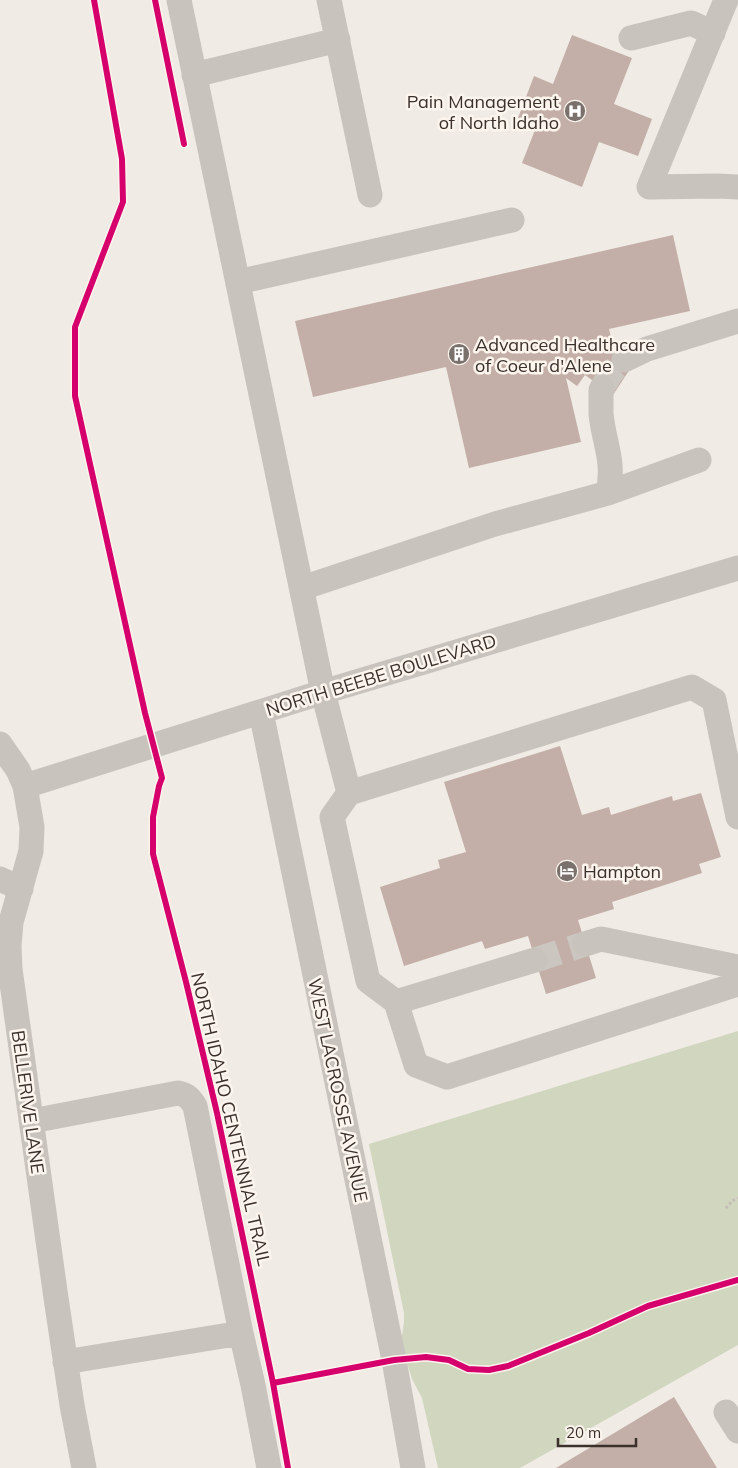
<svg xmlns="http://www.w3.org/2000/svg" width="738" height="1468" viewBox="0 0 738 1468" font-family="Mulish,sans-serif">
<style>
.green{fill:#d1d6bf}
.building{fill:#c3afa7}
.lines{fill:none;stroke-linecap:round;stroke-linejoin:round}
.minor-tunnel{stroke:#ccc6c0;stroke-width:25;stroke-dasharray:25 12;stroke-linecap:butt}
.path{stroke:#c2bbb6;stroke-width:3;stroke-dasharray:2.5 2.5;stroke-linecap:butt}
.minor{stroke:#c9c3be;stroke-width:25}
.cycleway-casing{stroke:#fbf5ee;stroke-width:9}
.cycleway{stroke:#d6006c;stroke-width:6}
.labels{text-anchor:middle;dominant-baseline:central;stroke-width:5;stroke-linejoin:round;paint-order:stroke}
.poi-label{font-size:18px;fill:#3b302b;stroke:#fbf5ee;text-anchor:start}
.street-label{font-size:18px;fill:#3b302b;stroke:#fbf5ee}
</style>
<rect width="100%" height="100%" fill="#f0ebe5"/>
<path class="green" d="M738 1031V1345L520 1468H438L422 1398 412 1379 401 1343 404 1322V1313L369 1144Z"/>
<path class="building" d="M572 35 632 58 614 104 652 119 638 156 599 142 582 187 522 163 537 125 518 118 534 76 553 84Z
M673 235 690 311 609 329 611 337 604 347 632 366 613 395 585 375 577 386 566 378 581 442 469 468 446 367 313 397 295 321Z
M560 746 582 815 609 807 611 815 672 796 673 801 701 793 721 857 699 864 702 873 612 902 614 909 578 920 596 978 546 994 528 936 485 949 482 941 404 966 380 887 440 868 438 860 466 852 444 782Z
M674 1397 717 1468H556Z"/>
<g class="lines">
<path class="minor-tunnel" d="M602 388 611 373 624 360
M535 960 585 944"/>
<path class="path" d="M726 1208 732 1201 738 1198"/>
<path class="minor" d="M179 0 323 692 349 793 692 687 714 700 738 817
M329 0 370 195
M726 0 649 187 718 186 738 187
M631 38 691 23 713 33
M194 75 338 40
M238 282 512 220
M624 360 647 349 738 321
M608 493 699 460
M302 588 495 524 608 493C615 460 604 444 601 414 601 406 601 398 601 390L602 388
M261 712 394 1360 413 1468
M0 744 18 770 25 786 32 827 31 851 11 922 9 946 10 969 56 1298 72 1405 84 1468
M25 786 323 692 738 568
M349 793 332 817 368 981 396 1002 416 1065 447 1077 738 984
M0 879 21 889
M585 944 601 939 738 967
M396 1002 535 960
M32 1121 178 1093C187 1095 190 1098 195 1106L241 1333 253 1385 269 1468
M65 1362 241 1333
M726 1412 738 1431"/>
<g class="cycleway-casing">
<path id="cycleway" d="M94 0 122 159 123 202 75 327V396L145 713 162 778 159 786 153 817V854L186 982 217 1113 273 1383 288 1468
M155 0 184 144
M273 1383 394 1360 426 1357 449 1360 468 1369 489 1370 508 1366 589 1333 648 1306 738 1280"/>
</g>
<use href="#cycleway" class="cycleway"/>
</g>
<defs>
<g id="hospital-disc" transform="scale(1.125)"><circle r="9.5" fill="#7a716c" stroke="#fbf5ee"/><path d="M-5-5h3v3.5h4V-5h3V5h-3V1.5h-4V5h-3Z" fill="#fff"/></g>
<g id="building-disc" transform="scale(1.125)"><circle r="9.5" fill="#7a716c" stroke="#fbf5ee"/><path d="M-4-6H4V6H1V3H-1V6H-4ZM-2.5-4.3h1.7v1.8h-1.7ZM.8-4.3h1.7v1.8H.8ZM-2.5-1h1.7V.8h-1.7ZM.8-1h1.7V.8H.8Z" fill="#fff"/></g>
<g id="hotel-disc" transform="scale(1.125)"><circle r="9.5" fill="#7a716c" stroke="#fbf5ee"/><path d="M-6-4.5h1.5V1H6V5H4.5V3h-9V5H-6ZM-4 0a1.8 1.8 0 1 1 3.6 0ZM.5 0V-2.5h3Q6-2.5 6 0Z" fill="#fff"/></g>
</defs>
<g fill-rule="evenodd">
<use href="#hospital-disc" x="575" y="111"/>
<use href="#building-disc" x="459" y="354"/>
<use href="#hotel-disc" x="567" y="871"/>
</g>
<g class="labels">
<g class="poi-label">
<text x="559" y="101" text-anchor="end">Pain Management<tspan x="559" dy="21">of North Idaho</tspan></text>
<text x="475" y="344">Advanced Healthcare<tspan x="475" dy="21">of Coeur d'Alene</tspan></text>
<text x="583" y="871">Hampton</text>
</g>
<g class="street-label">
<text transform="translate(381 675) rotate(-17)">NORTH BEEBE BOULEVARD</text>
<text transform="translate(338 1090) rotate(78)">WEST LACROSSE AVENUE</text>
<text transform="translate(28 1102) rotate(82)">BELLERIVE LANE</text>
<text transform="translate(231 1119) rotate(77)">NORTH IDAHO CENTENNIAL TRAIL</text>
</g>
</g>
<path d="M558 1438v8h78v-8" fill="none" stroke="#3b302b" stroke-width="2.5"/>
<text x="566" y="1438" font-size="15" fill="#3b302b" stroke="#fbf5ee" stroke-width="4" paint-order="stroke">20 m</text>
</svg>
